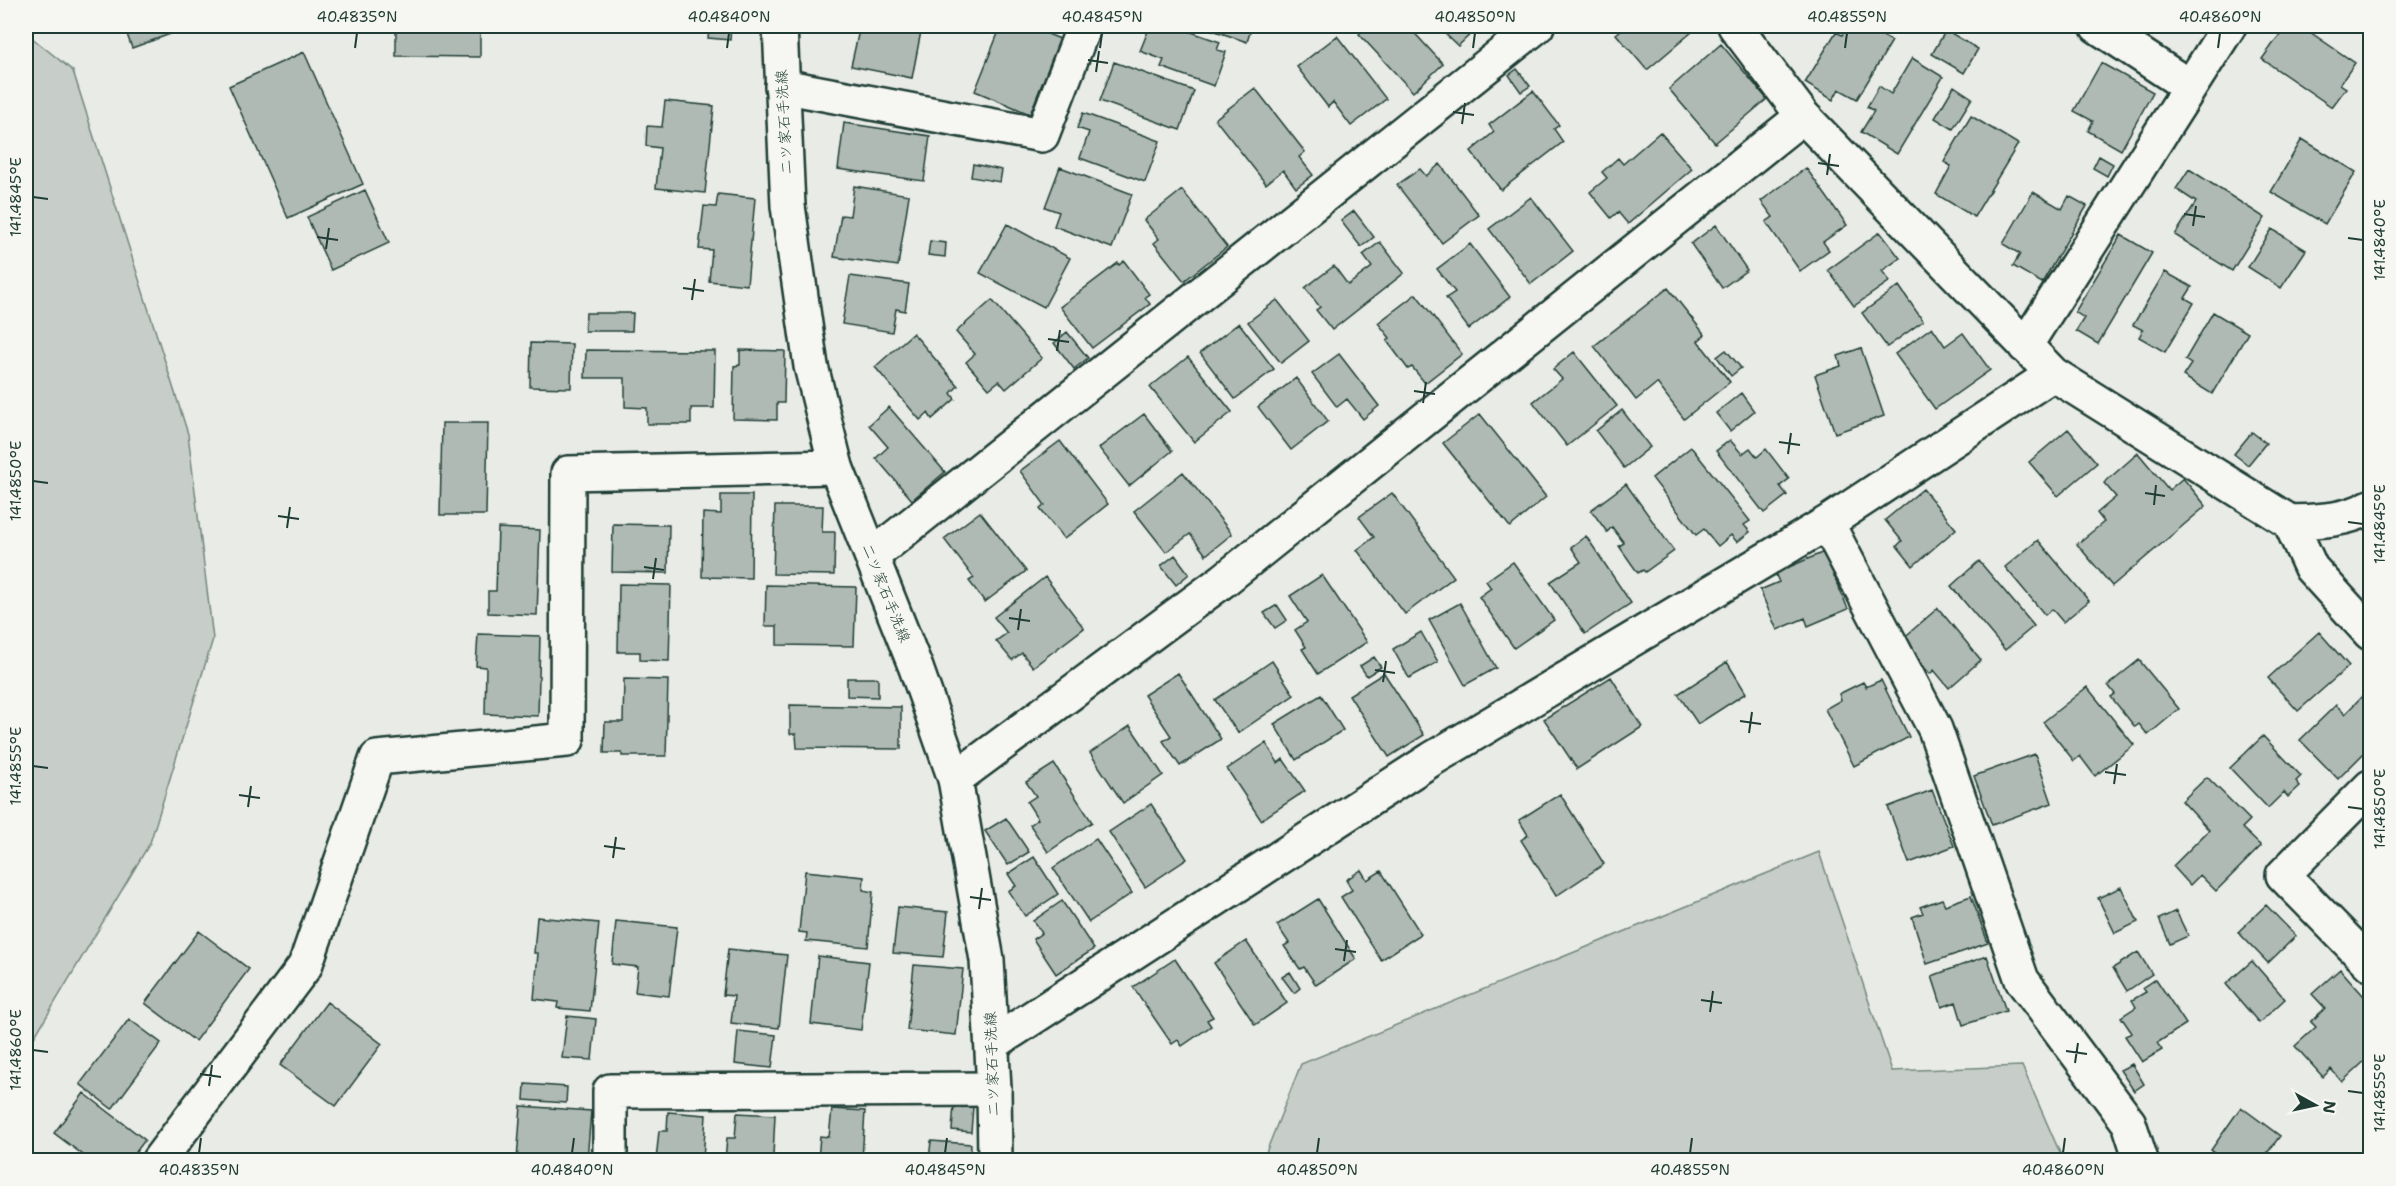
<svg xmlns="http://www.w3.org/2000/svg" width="2396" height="1186" viewBox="0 0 2396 1186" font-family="'Shantell Sans','Klee One',sans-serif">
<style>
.green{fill:#c7cec9;stroke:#73867e;stroke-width:1.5}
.building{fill:#b0bab5;stroke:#1f3d34;stroke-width:1.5}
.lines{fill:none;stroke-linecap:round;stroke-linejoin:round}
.street-casing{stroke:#1f3d34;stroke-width:38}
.secondary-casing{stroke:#1f3d34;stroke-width:38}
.street{stroke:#f6f6f2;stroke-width:33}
.secondary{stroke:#f6f6f2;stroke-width:33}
.ticks{fill:none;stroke:#1f3d34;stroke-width:2}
.labels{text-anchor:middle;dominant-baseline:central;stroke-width:6;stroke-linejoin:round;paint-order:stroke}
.street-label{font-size:15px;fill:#1f3d34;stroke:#f6f6f2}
.neatline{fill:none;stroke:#1f3d34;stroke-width:2}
.ticks-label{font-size:15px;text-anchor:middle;fill:#1f3d34}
</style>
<rect width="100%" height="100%" fill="#e9ebe7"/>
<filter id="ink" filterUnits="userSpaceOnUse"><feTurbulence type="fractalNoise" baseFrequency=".0167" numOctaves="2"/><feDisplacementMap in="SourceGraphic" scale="12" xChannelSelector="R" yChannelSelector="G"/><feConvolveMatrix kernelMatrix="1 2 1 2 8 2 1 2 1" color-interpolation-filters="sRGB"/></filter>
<g filter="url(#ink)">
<path class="green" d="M26 33 73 71 188 434 213 639 150 843 26 1051Z
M1819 852 1892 1071 2022 1066 2063 1160H1263L1301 1064Z"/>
<path class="building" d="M124 26H171L173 33 132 48Z
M396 26H480V57L396 56Z
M677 26H731L730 40 708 38 709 30Z
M860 26H922L912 78 851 66Z
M1001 26H1028L1060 39 1030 114 975 91Z
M1150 26H1174L1220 42 1217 50 1226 52 1214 86 1161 67 1164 60 1140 51Z
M1201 26H1252L1247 42Z
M1368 26H1408L1443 64 1413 92 1359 34Z
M1437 26H1479L1458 46Z
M1626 26H1699L1647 70 1616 34Z
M1848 26H1865L1892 41 1857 99 1839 89 1833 100 1805 83 1836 32 1842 35Z
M2286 26H2301L2355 63 2340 84 2346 88 2332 107 2262 59Z
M1946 30 1978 49 1964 73 1932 54Z
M1337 36 1386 99 1351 126 1333 102 1328 107 1297 67Z
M1721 44 1767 99 1715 143 1669 89Z
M304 52 363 184 288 218 229 86Z
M1912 58 1943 77 1897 154 1861 132 1874 111 1867 107 1879 86 1891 94Z
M1114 62 1194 91 1180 130 1100 101Z
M2101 63 2153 92 2121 150 2088 131 2093 121 2074 111Z
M1517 69 1530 86 1521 92 1509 75Z
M1954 86 1972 98 1953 129 1935 118Z
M1255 88 1305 152 1299 157 1313 175 1296 188 1283 170 1266 184 1215 119Z
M1533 91 1559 125 1554 129 1563 142 1501 190 1471 151 1494 132 1489 125Z
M665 101 714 106 705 193 656 188 660 148 646 146 647 126 662 127Z
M1083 113 1160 141 1145 182 1080 158 1089 132 1077 128Z
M1971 116 2018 144 1974 217 1936 194 1951 166 1944 162Z
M844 123 930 136 924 181 838 169Z
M1660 132 1692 169 1628 224 1618 212 1611 218 1590 192 1607 178 1602 172 1618 158 1623 164Z
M2302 139 2356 172 2325 224 2271 192Z
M2099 156 2113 164 2107 176 2093 168Z
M973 164 1002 170 1000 182 971 177Z
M1440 164 1479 215 1442 243 1397 185 1420 169 1426 176Z
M1060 167 1132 194 1112 248 1054 226 1059 212 1045 207Z
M1806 168 1847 225 1823 242 1829 250 1800 271 1766 222 1773 217 1761 201Z
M2189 169 2265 218 2232 271 2175 235 2196 202 2176 189Z
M854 186 909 195 898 266 834 257 841 215 850 216Z
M365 190 389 243 331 270 307 217Z
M1182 190 1227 247 1184 281 1154 243 1159 239 1144 220Z
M2033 192 2062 209 2069 196 2087 206 2042 283 2013 266 2020 254 2003 244Z
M718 194 755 198 747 285 709 281 712 250 699 249 704 206 716 207Z
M1531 197 1573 251 1531 284 1489 229Z
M1354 211 1374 237 1361 247 1341 221Z
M1007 224 1070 258 1044 307 980 273Z
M1716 225 1747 270 1722 288 1691 244Z
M2272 229 2306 250 2281 288 2248 267Z
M1880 232 1900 258 1882 271 1890 281 1854 306 1828 270Z
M2121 235 2152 253 2098 344 2076 331 2084 318 2075 312Z
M930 241 946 243 945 257 928 255Z
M1380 242 1404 273 1332 330 1316 310 1320 307 1305 288 1334 266 1348 285 1372 267 1363 255Z
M1470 244 1510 297 1469 329 1446 298 1455 292 1437 269Z
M1124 261 1149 294 1145 297 1150 304 1092 348 1060 307 1118 263 1119 265Z
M2165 272 2192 287 2185 298 2194 303 2165 352 2139 337 2143 330 2133 325Z
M850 276 909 284 905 311 896 309 892 332 842 324Z
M1899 286 1923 321 1887 347 1862 313Z
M1668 288 1705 335 1698 341 1730 382 1684 419 1657 383 1636 400 1594 346Z
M1416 294 1462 354 1425 383 1412 367 1408 369 1387 341 1390 338 1378 323Z
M992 300 1042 358 1006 389 999 381 989 389 966 362 975 354 956 332Z
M1277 300 1309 341 1281 363 1248 322Z
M2213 312 2248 333 2212 394 2183 376 2191 364 2185 360Z
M586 313H633L632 331H585Z
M1239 323 1274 369 1235 399 1200 353Z
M1932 327 1945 346 1963 333 1990 370 1935 409 1895 354Z
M1067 332 1088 358 1074 369 1054 343Z
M913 333 958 386 951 393 955 399 932 419 928 413 920 420 875 367Z
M531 343 572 344 571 388 530 387Z
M1861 348 1884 416 1835 433 1815 375 1841 366 1838 356Z
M586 350 715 351 714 408H691V424H647V408L625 407V378H585Z
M740 350 785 351 784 403H777V420L733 419 734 366 740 365Z
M1726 350 1741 368 1731 376 1717 357Z
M1574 352 1617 406 1567 446 1533 402 1562 379 1553 369Z
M1339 354 1379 406 1363 419 1347 399 1337 407 1312 374Z
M1188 357 1232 412 1194 442 1150 387Z
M1296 378 1328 421 1291 450 1258 407Z
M1741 393 1754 411 1730 431 1716 413Z
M889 407 945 472 912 500 876 458 888 447 869 425Z
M1622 410 1650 447 1624 468 1596 431Z
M1144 414 1172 451 1129 486 1099 448Z
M1480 414 1546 497 1510 527 1443 443Z
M442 423H488L486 515H440Z
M2068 429 2097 463 2058 496 2029 462Z
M2252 432 2266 443 2248 465 2234 454Z
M1730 440 1742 454 1750 448 1757 457 1766 449 1789 479 1780 486 1787 495 1764 513 1716 451Z
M1060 441 1108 504 1064 539 1040 509 1045 505 1020 471Z
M1691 447 1750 521 1744 525 1750 532 1737 542 1731 535 1718 546 1704 529 1696 535 1652 478Z
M2138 453 2169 490 2183 478 2206 506 2112 586 2077 544 2104 522 2097 513 2116 497 2104 483Z
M1183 472 1232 534 1206 555 1190 534 1166 552 1134 511Z
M1626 484 1674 551 1645 572 1643 570 1638 573 1619 546 1624 543 1612 527 1607 532 1591 510Z
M1923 489 1956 529 1913 566 1897 546 1902 541 1885 520Z
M1392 493 1454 577 1405 614 1357 550 1374 537 1359 517Z
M721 495H752L751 578 702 577 703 513 721 514Z
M775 506H823L822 532H835L834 575 773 574Z
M980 512 1026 571 985 602 969 581 974 578 944 539Z
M613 524 669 525 668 573 612 572Z
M498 528 540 530 537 615 488 613V591H496Z
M1586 536 1631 603 1585 634 1550 582 1581 562 1571 547Z
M2038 540 2089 601 2063 622 2052 609 2045 615 2005 567Z
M1824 552 1848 609 1808 626 1805 618 1777 630 1760 590 1779 582 1775 573Z
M1175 555 1189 574 1176 585 1161 566Z
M1979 561 2034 626 2005 650 1951 586Z
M1513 562 1554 620 1514 648 1479 597 1491 588 1486 581Z
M1322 575 1367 642 1318 674 1302 649 1306 647 1295 630 1307 622 1290 596Z
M1045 577 1084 628 1033 667 1022 653 1012 660 996 641 1007 633 994 617Z
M619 584 671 585 669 661 640 660V652H618Z
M766 585 856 587 854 646 777 645V626H765Z
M1460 603 1496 668 1465 685 1429 620Z
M1277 605 1287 620 1275 628 1264 613Z
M1938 608 1981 660 1949 688 1934 670 1930 674 1901 640Z
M1421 632 1438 662 1409 678 1393 649Z
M2319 632 2349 666 2298 711 2268 678Z
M478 634 540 636 538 716 485 714 486 667 476 666Z
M1374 657 1381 667 1367 676 1360 666Z
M2139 660 2179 709 2148 735 2139 724 2135 727 2111 697 2115 694 2108 685Z
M1272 661 1294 695 1238 733 1215 700Z
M1727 662 1746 693 1698 724 1678 694Z
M1178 673 1221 739 1180 766 1163 741 1171 736 1144 695Z
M1384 673 1424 735 1389 757 1349 695Z
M1611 677 1642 727 1577 769 1544 719Z
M847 678H878V697L847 696Z
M624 679 668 680 666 756H622V753H604L605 722H623Z
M1881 680 1909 737 1854 766 1825 709 1841 700 1839 694 1863 682 1866 687Z
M2087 687 2134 745 2095 776 2080 756 2074 761 2043 722Z
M2367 691 2370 695V747L2338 779 2300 740 2336 705 2345 714Z
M1321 695 1343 730 1296 760 1274 724Z
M790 705 901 707V749L797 748 796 734H790Z
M1130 726 1163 775 1123 803 1090 753Z
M2263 736 2301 776 2296 781 2300 786 2288 797 2284 792 2268 808 2230 768Z
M1266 743 1278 763 1283 759 1305 791 1261 820 1227 769Z
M2035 754 2052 803 1992 825 1974 776Z
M1054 764 1092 822 1048 852 1030 825 1038 819 1027 802 1036 796 1026 782Z
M2207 777 2250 820 2242 828 2261 846 2216 891 2200 875 2190 885 2173 866 2209 830 2182 801Z
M1932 790 1954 846 1909 863 1888 807Z
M1560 794 1604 864 1556 896 1521 840 1528 835 1519 820Z
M1151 804 1187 859 1145 887 1109 832Z
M1006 818 1029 852 1008 865 985 831Z
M1096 839 1132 893 1089 922 1053 868Z
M1034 857 1058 894 1025 916 1008 891 1016 886 1008 874Z
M1361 870 1367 880 1381 871 1421 934 1381 960 1341 897 1352 890 1346 880Z
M805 871 864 877 863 890 873 892 868 947 806 941 807 933 799 932Z
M2121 887 2138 922 2115 933 2098 898Z
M1971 896 1988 943 1927 964 1912 917 1923 913 1920 907 1942 899 1945 905Z
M1318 899 1356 959 1316 985 1304 967 1300 969 1284 946 1289 943 1277 925Z
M1062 901 1094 949 1056 974 1033 939 1042 933 1033 921Z
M2266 905 2296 936 2268 963 2238 932Z
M898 907 948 912 943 957 893 953Z
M2176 911 2188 936 2170 944 2159 919Z
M537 917 599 923 590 1011 557 1008 558 1002 534 999 538 953H534Z
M616 921 677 927 669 996 635 992 638 967 612 964Z
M199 931 249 969 195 1041 145 1003Z
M1246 941 1287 1003 1255 1025 1214 963Z
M728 949 787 955 779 1028 731 1023 734 996 723 995Z
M2138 952 2152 974 2127 991 2113 968Z
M818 956 869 962 861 1030 811 1024Z
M1987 956 2006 1011 1963 1025 1956 1002 1942 1007 1932 976Z
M1175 959 1213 1017 1207 1020 1211 1026 1182 1046 1178 1040 1172 1044 1133 987Z
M2252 961 2285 999 2259 1023 2226 984Z
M914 965 963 969 956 1035 907 1030Z
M2340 969 2370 1003V1056L2342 1082 2331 1069 2323 1077 2295 1046 2316 1027 2311 1022 2325 1008 2312 994Z
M1290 972 1300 988 1294 993 1282 977Z
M2156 979 2186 1024 2157 1043 2162 1050 2142 1062 2125 1036 2132 1033 2121 1017 2136 1007 2132 1000 2146 992 2143 988Z
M327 1002 382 1044 336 1106 280 1065Z
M567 1016 596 1019 592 1060 562 1058Z
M129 1019 161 1043 112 1109 80 1084Z
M738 1031 776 1035 772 1068 735 1064Z
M2132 1064 2144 1084 2134 1091 2120 1070Z
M525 1084 567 1087 566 1103 524 1100Z
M84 1093 145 1140 130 1160H90L54 1133Z
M954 1105 973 1107 971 1132 952 1130Z
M521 1106 591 1111 587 1160H517Z
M2241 1107 2280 1136 2262 1160H2220L2222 1158 2211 1150Z
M832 1109 865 1111 862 1160H818L820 1136 829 1137Z
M668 1112 706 1115 703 1160H656L659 1131H667Z
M737 1113 775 1115 773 1156H779V1160H725L727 1138H735Z
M931 1141 971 1144 970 1160H929Z"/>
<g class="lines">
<g class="street-casing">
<path id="street" d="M1735 26 1803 116 2053 374 2290 522 2311 568 2370 633
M2097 26 2190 87
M782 86 1042 135 1084 26
M2025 346 2229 26
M2290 522C2317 521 2346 521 2370 507
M1827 523 1935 729 2022 980 2129 1123 2141 1160
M872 556 1537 26
M955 779 1224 580 1803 116
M2370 964 2283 875 2370 787
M992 1044 1432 759 1827 523 2053 374
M159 1160 305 966 377 758 567 740 568 473 836 467
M610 1160V1091L994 1089"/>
</g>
<g class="secondary-casing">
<path id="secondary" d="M780 26 788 206 811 366 836 467 916 668 955 779 987 960 994 1089 995 1160"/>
</g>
<use href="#street" class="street"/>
<use href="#secondary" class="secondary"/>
</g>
</g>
<path class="ticks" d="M355 48 357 33M727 48 729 33M1100 48 1102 33M1473 48 1475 33M1845 48 1847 33M2218 48 2220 33M1088 60 1108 63M1096 72 1099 51M1453 112 1474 115M1462 124 1465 103M1818 163 1839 166M1827 175 1830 154M33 197 48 199M2184 214 2205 217M2193 226 2196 206M317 237 338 240M2348 238 2363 240M326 249 329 228M683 288 704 291M692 300 695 279M1048 339 1069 342M1057 351 1060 330M1414 391 1435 394M1423 403 1426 382M1779 442 1800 445M1788 454 1791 433M33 481 48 483M2145 493 2165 496M2154 505 2156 485M278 516 299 519M2348 522 2363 524M287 528 290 507M644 567 664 570M653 579 656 558M1009 618 1030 621M1018 630 1021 609M1375 670 1395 673M1383 682 1386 661M1740 721 1761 724M1749 733 1752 712M33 766 48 768M2105 772 2126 775M2114 784 2117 764M239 795 260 798M248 807 251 786M2348 807 2363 809M604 846 625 849M613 858 616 837M970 897 991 900M979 909 982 888M1335 949 1356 952M1344 961 1347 940M1701 1000 1722 1003M1710 1012 1713 991M33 1050 48 1052M2066 1051 2087 1054M2075 1063 2078 1043M200 1074 221 1077M209 1086 212 1065M2348 1091 2363 1093M199 1153 201 1138M572 1153 574 1138M945 1153 947 1138M1317 1153 1319 1138M1690 1153 1692 1138M2063 1153 2065 1138"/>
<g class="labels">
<g class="street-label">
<text transform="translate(784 122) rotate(-93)">二ツ家石手洗線</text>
<text transform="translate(886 593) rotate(68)">二ツ家石手洗線</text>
<text transform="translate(992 1064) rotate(-92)">二ツ家石手洗線</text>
</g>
</g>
<rect width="2396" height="1186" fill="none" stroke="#f6f6f2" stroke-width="66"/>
<g transform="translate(2315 1105) rotate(98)" stroke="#f6f6f2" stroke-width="4.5" paint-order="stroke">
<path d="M0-4.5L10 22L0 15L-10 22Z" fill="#1f3d34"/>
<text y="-9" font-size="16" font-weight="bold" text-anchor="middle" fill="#1f3d34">N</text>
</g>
<rect x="33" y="33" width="2330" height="1120" class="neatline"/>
<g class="ticks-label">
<text x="357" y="22">40.4835°N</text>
<text x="729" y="22">40.4840°N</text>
<text x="1102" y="22">40.4845°N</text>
<text x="1475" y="22">40.4850°N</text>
<text x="1847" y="22">40.4855°N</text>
<text x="2220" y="22">40.4860°N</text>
<text transform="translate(16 197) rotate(-90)" y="5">141.4845°E</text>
<text transform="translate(2380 240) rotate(-90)" y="5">141.4840°E</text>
<text transform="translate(16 481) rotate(-90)" y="5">141.4850°E</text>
<text transform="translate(2380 524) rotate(-90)" y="5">141.4845°E</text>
<text transform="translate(16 766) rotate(-90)" y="5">141.4855°E</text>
<text transform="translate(2380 809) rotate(-90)" y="5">141.4850°E</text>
<text transform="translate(16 1050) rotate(-90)" y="5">141.4860°E</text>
<text transform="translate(2380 1093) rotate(-90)" y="5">141.4855°E</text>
<text x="199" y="1175">40.4835°N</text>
<text x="572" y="1175">40.4840°N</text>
<text x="945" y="1175">40.4845°N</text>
<text x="1317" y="1175">40.4850°N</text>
<text x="1690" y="1175">40.4855°N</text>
<text x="2063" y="1175">40.4860°N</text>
</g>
</svg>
